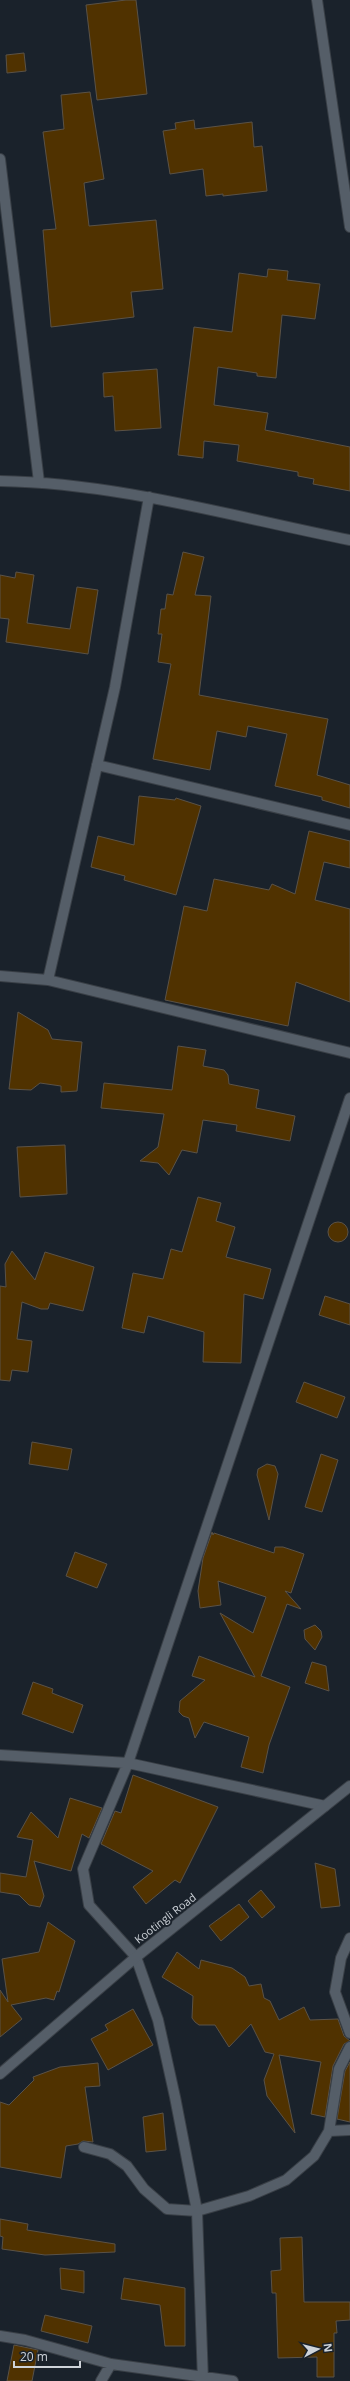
<svg xmlns="http://www.w3.org/2000/svg" width="350" height="2381" viewBox="0 0 350 2381" font-family="'Open Sans',sans-serif">
<style>
.building{fill:#503200;stroke:#5a5247}
.lines{fill:none;stroke-linecap:round;stroke-linejoin:round}
.street-casing{stroke:#393f46;stroke-width:12}
.secondary-casing{stroke:#393f46;stroke-width:12}
.street{stroke:#555e68;stroke-width:10}
.secondary{stroke:#555e68;stroke-width:10}
.labels{text-anchor:middle;dominant-baseline:central;stroke-width:4;stroke-linejoin:round;paint-order:stroke}
.street-label{font-size:11px;fill:#ced3d9;stroke:#1a222b}
</style>
<rect width="100%" height="100%" fill="#1a222b"/>
<path class="building" d="M126 0H136L147 94 97 100 86 5Z
M24 53 26 71 7 73 6 55Z
M90 92 104 179 84 183 89 226 156 220 163 289 131 292 134 317 51 327 43 230 56 229 43 132 64 129 61 95Z
M194 120 195 129 252 122 254 147 262 146 267 191 223 196V194L206 196 203 169 170 174 163 131 176 129 175 123Z
M268 269 288 271 287 280 320 284 315 319 282 315 276 378 257 376V373L218 367 214 405 268 413 265 430 350 447V491L313 484 314 479 298 476V472L237 461 239 445 204 441 203 458 178 455 194 327 232 332 239 273 267 277Z
M157 369 161 428 115 431 113 396 104 397 103 373Z
M183 552 204 557 195 595 211 596 199 695 328 719 317 775 350 785V808L322 800V797L275 786 287 734 248 726 246 737 217 731 210 770 153 759 171 664 158 662 162 634H158L161 609H165L167 594 173 595Z
M16 572 34 575 27 623 70 629 77 587 98 590 88 654 6 642 9 619 0 618V575L15 578Z
M139 796 175 800 176 798 201 806 176 895 124 880 125 876 91 867 98 836 134 845Z
M309 831 350 841V868L324 862 315 900 350 909V1002L296 982 288 1026 165 1000 184 906 207 911 214 879 269 890 272 884 295 894Z
M18 1012 48 1030 52 1039 82 1042 77 1091 61 1092V1086L40 1083 31 1090 9 1089Z
M178 1046 206 1050 203 1066 224 1070 228 1075 229 1084 259 1090 256 1108 295 1116 290 1141 236 1131 237 1125 203 1120 197 1153 182 1150 169 1175 158 1163 140 1161 158 1147 164 1114 101 1108 104 1083 172 1090Z
M65 1145 67 1194 20 1197 17 1147Z
M198 1197 221 1203 216 1221 235 1227 226 1257 271 1269 263 1299 244 1294 241 1363 203 1362 204 1332 148 1316 144 1333 122 1328 133 1273 163 1279 171 1249 182 1252Z
M328 1232a10 10 0 1 1 20 0a10 10 0 1 1-20 0Z
M12 1251 35 1280 45 1252 94 1267 83 1311 50 1303 48 1309H41L22 1302 17 1339 32 1341 28 1372 12 1370 10 1381 0 1380V1286L6 1287 5 1264Z
M325 1296 350 1304V1325L319 1315Z
M304 1382 345 1397 337 1418 296 1402Z
M32 1442 72 1449 68 1470 29 1464Z
M321 1454 338 1460 322 1512 305 1507Z
M267 1464 275 1466 278 1474 269 1520 257 1475 258 1469Z
M212 1532 213 1535 214 1533 274 1553 275 1547H283L304 1554 291 1593 285 1591 301 1609 287 1604 261 1676 290 1687 269 1745 263 1773 241 1767 249 1737 204 1722 195 1738 189 1718 183 1716 179 1712 180 1701 205 1680 192 1676 199 1656 255 1677 220 1613 253 1633 266 1597 218 1581 221 1605 200 1608 198 1591 203 1558Z
M75 1552 107 1564 97 1588 66 1576Z
M315 1625 321 1631 322 1637 315 1650 305 1639 304 1630Z
M312 1662 326 1666 329 1691 305 1683Z
M33 1682 53 1689 52 1693 83 1705 73 1733 22 1714Z
M133 1775 218 1807 180 1883 175 1880 146 1904 133 1887 153 1871 101 1844 115 1811 121 1813Z
M70 1798 102 1808 89 1838 82 1834 71 1871 34 1861 44 1896 40 1907 29 1905 19 1895 0 1892V1873L26 1877 33 1840 17 1837 31 1812 58 1838Z
M315 1863 335 1869 340 1906 321 1908Z
M261 1890 275 1907 262 1918 248 1901Z
M239 1904 249 1917 221 1941 209 1926Z
M48 1922 75 1941 59 1992 57 1991 54 2000 46 1998 11 2005 22 2019 0 2037V1990L8 2002 2 1959 39 1952Z
M177 1952 199 1969 201 1960 232 1968 245 1977 249 1986 261 1984 264 1998 270 2001 279 2020 304 2007 310 2020 338 2019 344 2036 350 2041 344 2044 333 2066 325 2117 311 2114 321 2062 279 2055 295 2133 267 2096 264 2080 274 2054 265 2052 251 2024 229 2047 215 2025H199L195 2022 192 2018 193 1996 162 1977Z
M133 2009 153 2045 108 2070 91 2039 108 2030 105 2025Z
M350 2062V2122L337 2119 345 2071Z
M98 2063 100 2086 85 2087 93 2142 83 2141 78 2144 66 2146 61 2178 0 2167V2102L9 2105 34 2080 33 2077 60 2067Z
M163 2113 166 2150 146 2152 143 2117Z
M0 2219 28 2224 27 2230 115 2244V2252L45 2255 2 2249 3 2237 0 2236Z
M302 2237 304 2302H350V2320L336 2321 337 2333H334V2377H317V2357L278 2358 276 2293H272L271 2271 281 2270 280 2238Z
M60 2268 84 2271V2293L61 2289Z
M124 2278 185 2288V2346H165L160 2305 121 2299Z
M45 2315 92 2326 88 2343 41 2331Z
M14 2345 38 2350 32 2381H7Z"/>
<g class="lines">
<g class="street-casing">
<path id="street" d="M317 0 350 227
M0 159 39 482
M0 481C119 483 234 517 350 540
M97 765 350 825
M0 976 48 980 350 1053
M48 980 115 687 149 497
M0 1755 128 1763 325 1806
M350 1938 341 1958 335 1992 350 2033
M329 2131 339 2069 350 2047
M84 2147 110 2154 127 2166 144 2189 167 2209 197 2211 249 2196 286 2180 314 2156 329 2131 350 2130
M0 2336 25 2340 111 2364 233 2381
M101 2381 111 2364
M203 2381 197 2211 175 2097 158 2020 136 1957 89 1905 83 1869 128 1763 350 1098"/>
</g>
<g class="secondary-casing">
<path id="secondary" d="M0 2074 136 1957 350 1786"/>
</g>
<use href="#street" class="street"/>
<use href="#secondary" class="secondary"/>
</g>
<g class="labels">
<g class="street-label">
<text transform="translate(165 1918) rotate(-38)">Kootingli Road</text>
</g>
</g>
<g transform="translate(318 2349) rotate(83)" stroke="#1a222b" stroke-width="3" paint-order="stroke">
<path d="M0-3L7 15L0 10L-7 15Z" fill="#ced3d9"/>
<text y="-6" font-size="11" font-weight="bold" text-anchor="middle" fill="#ced3d9">N</text>
</g>
<path d="M14 2361v6h66v-6" fill="none" stroke="#ced3d9" stroke-width="2"/>
<text x="20" y="2361" font-size="12" fill="#ced3d9" stroke="#1a222b" stroke-width="3" paint-order="stroke">20 m</text>
</svg>
